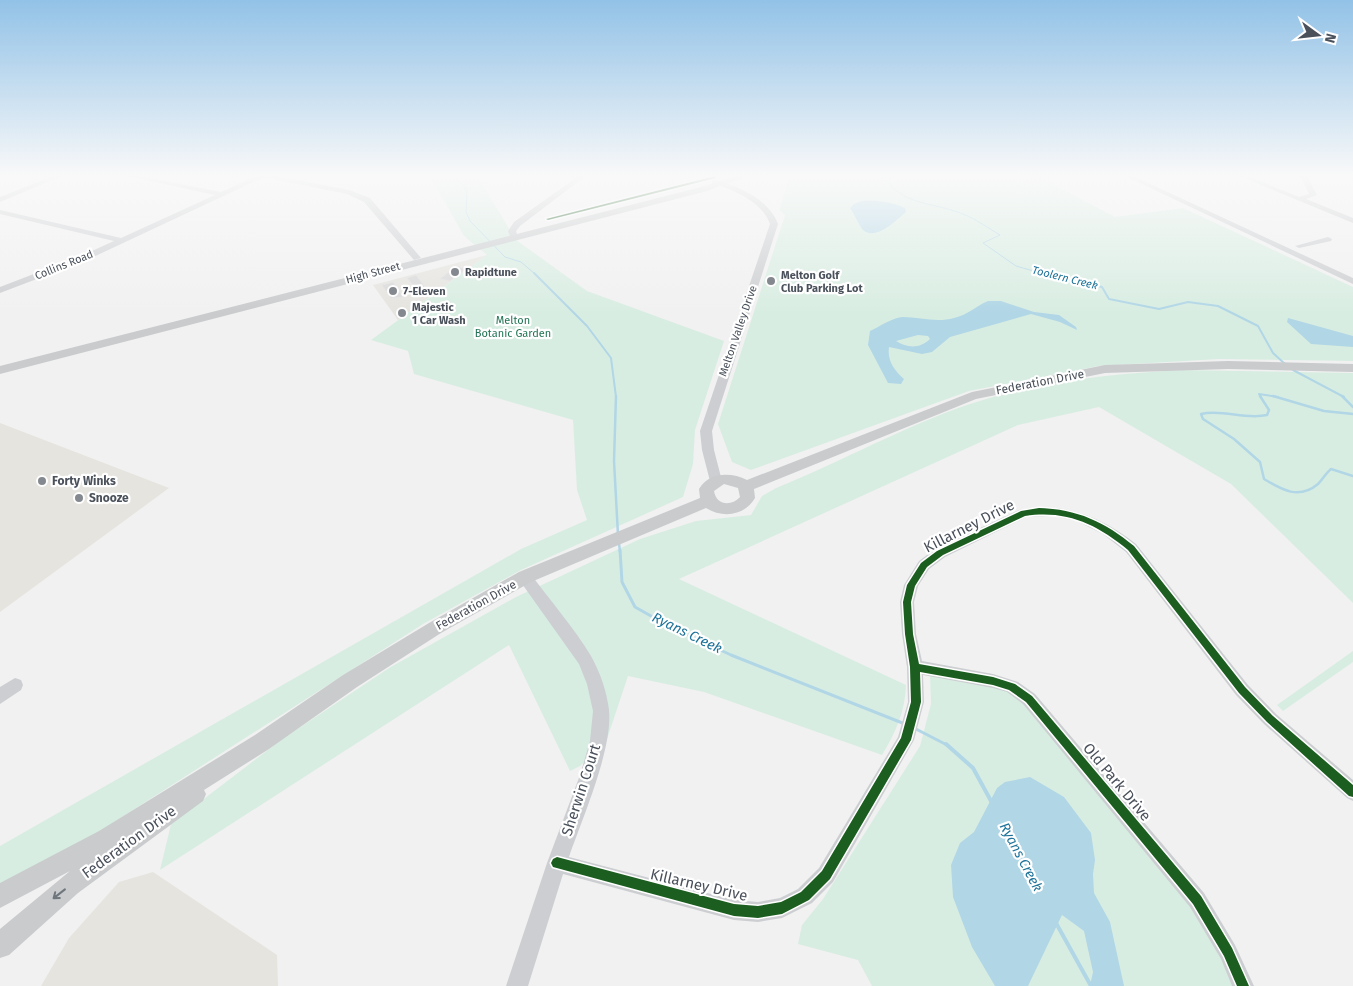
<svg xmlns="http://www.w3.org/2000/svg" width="1353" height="986" viewBox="0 0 1353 986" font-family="'Fira Sans',sans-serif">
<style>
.commercial{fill:#e5e4df}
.green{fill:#d8ede2}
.water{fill:#b1d6e6;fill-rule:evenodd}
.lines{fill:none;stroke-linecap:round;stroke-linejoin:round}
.stream-far4{stroke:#b1d6e6;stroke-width:1}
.stream-far3{stroke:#b1d6e6;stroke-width:2}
.stream-far2{stroke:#b1d6e6;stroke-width:2.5}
.stream-far1{stroke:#b1d6e6;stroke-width:3}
.stream{stroke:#b1d6e6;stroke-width:4}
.building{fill:#d9d9da;stroke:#e2e2e3}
.minor{fill:#ccced1;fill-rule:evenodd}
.major{fill:#c9cbcd;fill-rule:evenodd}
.cycleway-casing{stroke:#fff;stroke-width:3}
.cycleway{fill:#1b5e20;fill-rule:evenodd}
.oneway{stroke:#70767d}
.poi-dot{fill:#848990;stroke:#fff;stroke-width:2}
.labels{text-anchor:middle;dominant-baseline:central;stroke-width:4.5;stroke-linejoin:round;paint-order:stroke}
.far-street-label{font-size:11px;fill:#4a515b;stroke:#fff}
.far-poi-label{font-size:11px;font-weight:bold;fill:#4a515b;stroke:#fff;text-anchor:start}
.far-water-label{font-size:11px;font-style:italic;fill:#1e739a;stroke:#fff}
.far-park-label{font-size:11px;fill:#227454;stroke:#fff}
.street-label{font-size:12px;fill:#4a515b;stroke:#fff}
.poi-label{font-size:12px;font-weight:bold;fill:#4a515b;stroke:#fff;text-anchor:start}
.water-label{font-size:14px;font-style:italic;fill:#1e739a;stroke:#fff}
.near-street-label{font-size:15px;fill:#4a515b;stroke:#fff}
</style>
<rect width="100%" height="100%" fill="#f1f1f1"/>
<path class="commercial" d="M487 255 398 320 373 285Z
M0 423 169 488 0 612Z
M153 872 277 955 278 986H41L69 938 119 882Z"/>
<path class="green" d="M429 175H477L516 240 587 291 724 341 695 430 693 464 683 497 521 570 423 624 94 835 0 885V846L521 549 587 520 577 490 573 420 414 374 408 351 371 340 487 255 464 236Z
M790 175H1036L1115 217 1183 208 1353 287V361L1219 359 1099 366 969 391 751 470 732 462 718 424 785 215 779 210Z
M1183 370 1353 373V603L1231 484 1099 407 1018 425 679 579 906 685C905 712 896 732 882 755L704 692 628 676 606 742 580 766 570 771 509 645 160 870 171 824 281 740 389 668 516 597 640 539 696 521 751 515 762 496 776 488C841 462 904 426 970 404 1040 381 1110 374 1183 370Z
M1353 651V662L1283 711 1277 705Z
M930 675 1005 687 1026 699 1196 913 1223 962 1232 986H872L858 960 798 944 802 925 823 899 920 746 931 704Z"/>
<path class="water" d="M862 201C877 200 892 202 905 208L906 212C897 219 875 243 862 229 859 224 854 214 850 208L854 204Z
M988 301H1001L1034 312 1059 315 1076 327 1077 330 1060 322 1031 314 950 337 932 352 922 354 889 347C887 360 894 370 904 379L901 384 888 383 868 345 870 331C879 327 893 317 903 317 920 317 936 323 954 318 968 315 976 306 988 301ZM918 335 928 336 930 339C920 349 907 348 896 341Z
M1288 318 1353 336V347L1311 344 1287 322Z
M1030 777 1064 797 1091 833 1095 860 1093 874 1094 893 1110 922 1124 986H1090L1093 972 1084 931 1062 915 1028 986H995L972 947 953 897 951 865 960 843 974 832 997 788 1005 782Z"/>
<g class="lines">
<path class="stream-far4" d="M448 175 461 183 467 190 466 212 470 221 505 257 521 262 535 274
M882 175C904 207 930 201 963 214 976 219 988 228 1000 235L983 243 1016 266 1044 274"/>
<path class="stream-far3" d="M534 273 587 326 611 358 616 397
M1039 273 1102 287 1109 299 1159 309 1188 302 1218 306 1258 326 1273 353 1285 364
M1293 370 1344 397
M1261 397 1259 394 1278 397"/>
<path class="stream-far2" d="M616 396 614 461 618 535
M1260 396 1269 410 1267 415C1245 420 1223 409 1201 414L1203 419 1234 439 1260 462 1264 479C1282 490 1299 500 1318 484 1323 479 1326 473 1331 469L1353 476
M1273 396 1324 411 1353 414
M1342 396 1353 407
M619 543 620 552"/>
<path class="stream-far1" d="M620 550 622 582 635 607 667 625 731 655 905 724
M914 728 947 745"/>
<path class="stream" d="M946 744 973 768 991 801
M1056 923 1091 986"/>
</g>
<path class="building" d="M456 266 467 269 450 281 440 279Z
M416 275 425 287 416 289 407 278Z
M393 282 403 297 391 298 382 285Z"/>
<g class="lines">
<path class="minor" d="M56 175H64L0 202V197Z
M123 175H134L221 192 258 175H270L349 190 370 198 421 258 414 260 364 202 347 194 264 177 89 259 0 293V287L83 255 114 241 0 214V210L121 238 215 195Z
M580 175H587L520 226 516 231 518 237 511 239 508 231 514 222Z
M1123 175H1131L1353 278V284Z
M1237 175H1245L1299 197 1309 194 1302 179 1297 175H1304L1308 178 1317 195 1306 199 1353 218V223Z
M714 180C738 186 769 199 778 224L712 431 714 450 722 481 716 485 710 481 702 450 700 431 770 224C762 201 733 190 712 183V181Z
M1328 237 1332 239 1331 241 1299 248 1295 246Z
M1039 507C1076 507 1107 521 1136 544L1248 685 1276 714 1353 780V801L1347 798 1264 724 1236 695 1126 552 1103 534 1077 521 1054 516 1026 517 945 557 929 569 918 586 914 602 916 634 922 661 993 674 1018 682 1035 694 1204 893 1235 945 1254 986H1232L1221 959 1190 907 1023 704 1007 692 993 688 923 675 924 702 914 740 833 882 812 903 782 918 758 922 734 920 563 874 528 986H506L547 863 580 775 590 741 593 711 587 684 579 664 520 581 518 577 520 573 525 572 530 573C549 599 575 629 591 656 600 672 607 692 609 710 613 749 582 819 569 857L734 900 758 902 780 898 798 889 819 868 898 737 908 702 907 667 902 634 900 602 904 585 919 561 935 549 1019 510Z
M15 678 21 680 23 685 21 690 0 704V687Z"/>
<path class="major" d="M739 175H750L707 191 0 374V366L701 187Z
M1228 361 1353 364V372L1228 369 1105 373 976 399 754 489 755 498C745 515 724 519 706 508L531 582 441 633 357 687 269 749 204 790 206 794 203 801 78 893 9 955 0 958V929L70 871 0 908V883L99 831 255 735 343 675 429 623 519 572 700 498 699 489C709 472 731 472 747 480L972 392 1105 365ZM724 484 738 488 740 497C731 507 716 505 714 491Z"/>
<g class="cycleway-casing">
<path id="cycleway" d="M715 176H716V178L548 220 546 219Z
M1039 508C1077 509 1105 522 1134 546L1245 687 1273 716 1353 785V797L1349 796 1267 722 1239 693 1128 550C1096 524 1067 510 1025 516L943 555 927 567 915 586 911 602 913 634 919 664 993 677 1015 684 1032 696 1201 896 1232 948 1249 986H1237L1224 956 1193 904 1026 702 1009 690 993 685 920 672 921 702 911 740 830 879 809 900 782 914 758 918 734 916 553 867 551 863 553 859 557 857 734 904 758 906 781 902 801 892 822 871 901 738 911 702 910 667 905 634 903 602 907 585 921 563 937 551 1021 511Z"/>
</g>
<use href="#cycleway" class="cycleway"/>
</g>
<defs><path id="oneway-shaft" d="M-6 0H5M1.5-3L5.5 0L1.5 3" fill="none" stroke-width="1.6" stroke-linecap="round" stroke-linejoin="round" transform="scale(1.25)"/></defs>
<use class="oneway" href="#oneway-shaft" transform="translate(59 894) rotate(142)"/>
<linearGradient id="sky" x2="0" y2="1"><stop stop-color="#92c2e7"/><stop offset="0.56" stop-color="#f9f9f9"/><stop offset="1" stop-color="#f9f9f9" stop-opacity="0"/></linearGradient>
<rect width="1353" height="313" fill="url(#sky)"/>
<g class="poi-dot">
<circle cx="455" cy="272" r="5"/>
<circle cx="771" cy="281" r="5"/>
<circle cx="393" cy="291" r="5"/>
<circle cx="402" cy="313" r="5"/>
<circle cx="42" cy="481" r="5"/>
<circle cx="79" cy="498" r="5"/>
</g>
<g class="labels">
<g class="far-street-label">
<text transform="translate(64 265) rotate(-22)">Collins Road</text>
<text transform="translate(373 273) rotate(-15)">High Street</text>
<text transform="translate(738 331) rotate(-71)">Melton Valley Drive</text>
</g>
<g class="far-poi-label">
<text x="465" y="272">Rapidtune</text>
<text x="781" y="275">Melton Golf<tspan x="781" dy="13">Club Parking Lot</tspan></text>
<text x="403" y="291">7-Eleven</text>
<text x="412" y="307">Majestic<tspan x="412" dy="13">1 Car Wash</tspan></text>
</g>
<g class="far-water-label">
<text transform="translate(1065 278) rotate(14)">Toolern Creek</text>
</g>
<g class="far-park-label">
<text x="513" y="320">Melton<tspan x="513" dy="13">Botanic Garden</tspan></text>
</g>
<g class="street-label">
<text transform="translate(1040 382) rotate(-11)">Federation Drive</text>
<text transform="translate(476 605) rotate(-29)">Federation Drive</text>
</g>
<g class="poi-label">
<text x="52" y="481">Forty Winks</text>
<text x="89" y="498">Snooze</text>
</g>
<g class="water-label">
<text transform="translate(687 633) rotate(26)">Ryans Creek</text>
<text transform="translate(1021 857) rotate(62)">Ryans Creek</text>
</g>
<g class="near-street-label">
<text transform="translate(969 526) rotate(-27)">Killarney Drive</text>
<text transform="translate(1117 782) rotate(50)">Old Park Drive</text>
<text transform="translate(581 790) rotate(-72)">Sherwin Court</text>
<text transform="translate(129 842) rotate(-36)">Federation Drive</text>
<text transform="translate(699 885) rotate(13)">Killarney Drive</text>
</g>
</g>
<g transform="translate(1318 35) rotate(105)" stroke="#ffffff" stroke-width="4" paint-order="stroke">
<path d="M0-4L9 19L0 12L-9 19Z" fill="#4a515b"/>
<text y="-8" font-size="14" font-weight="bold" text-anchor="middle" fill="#4a515b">N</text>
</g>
</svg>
